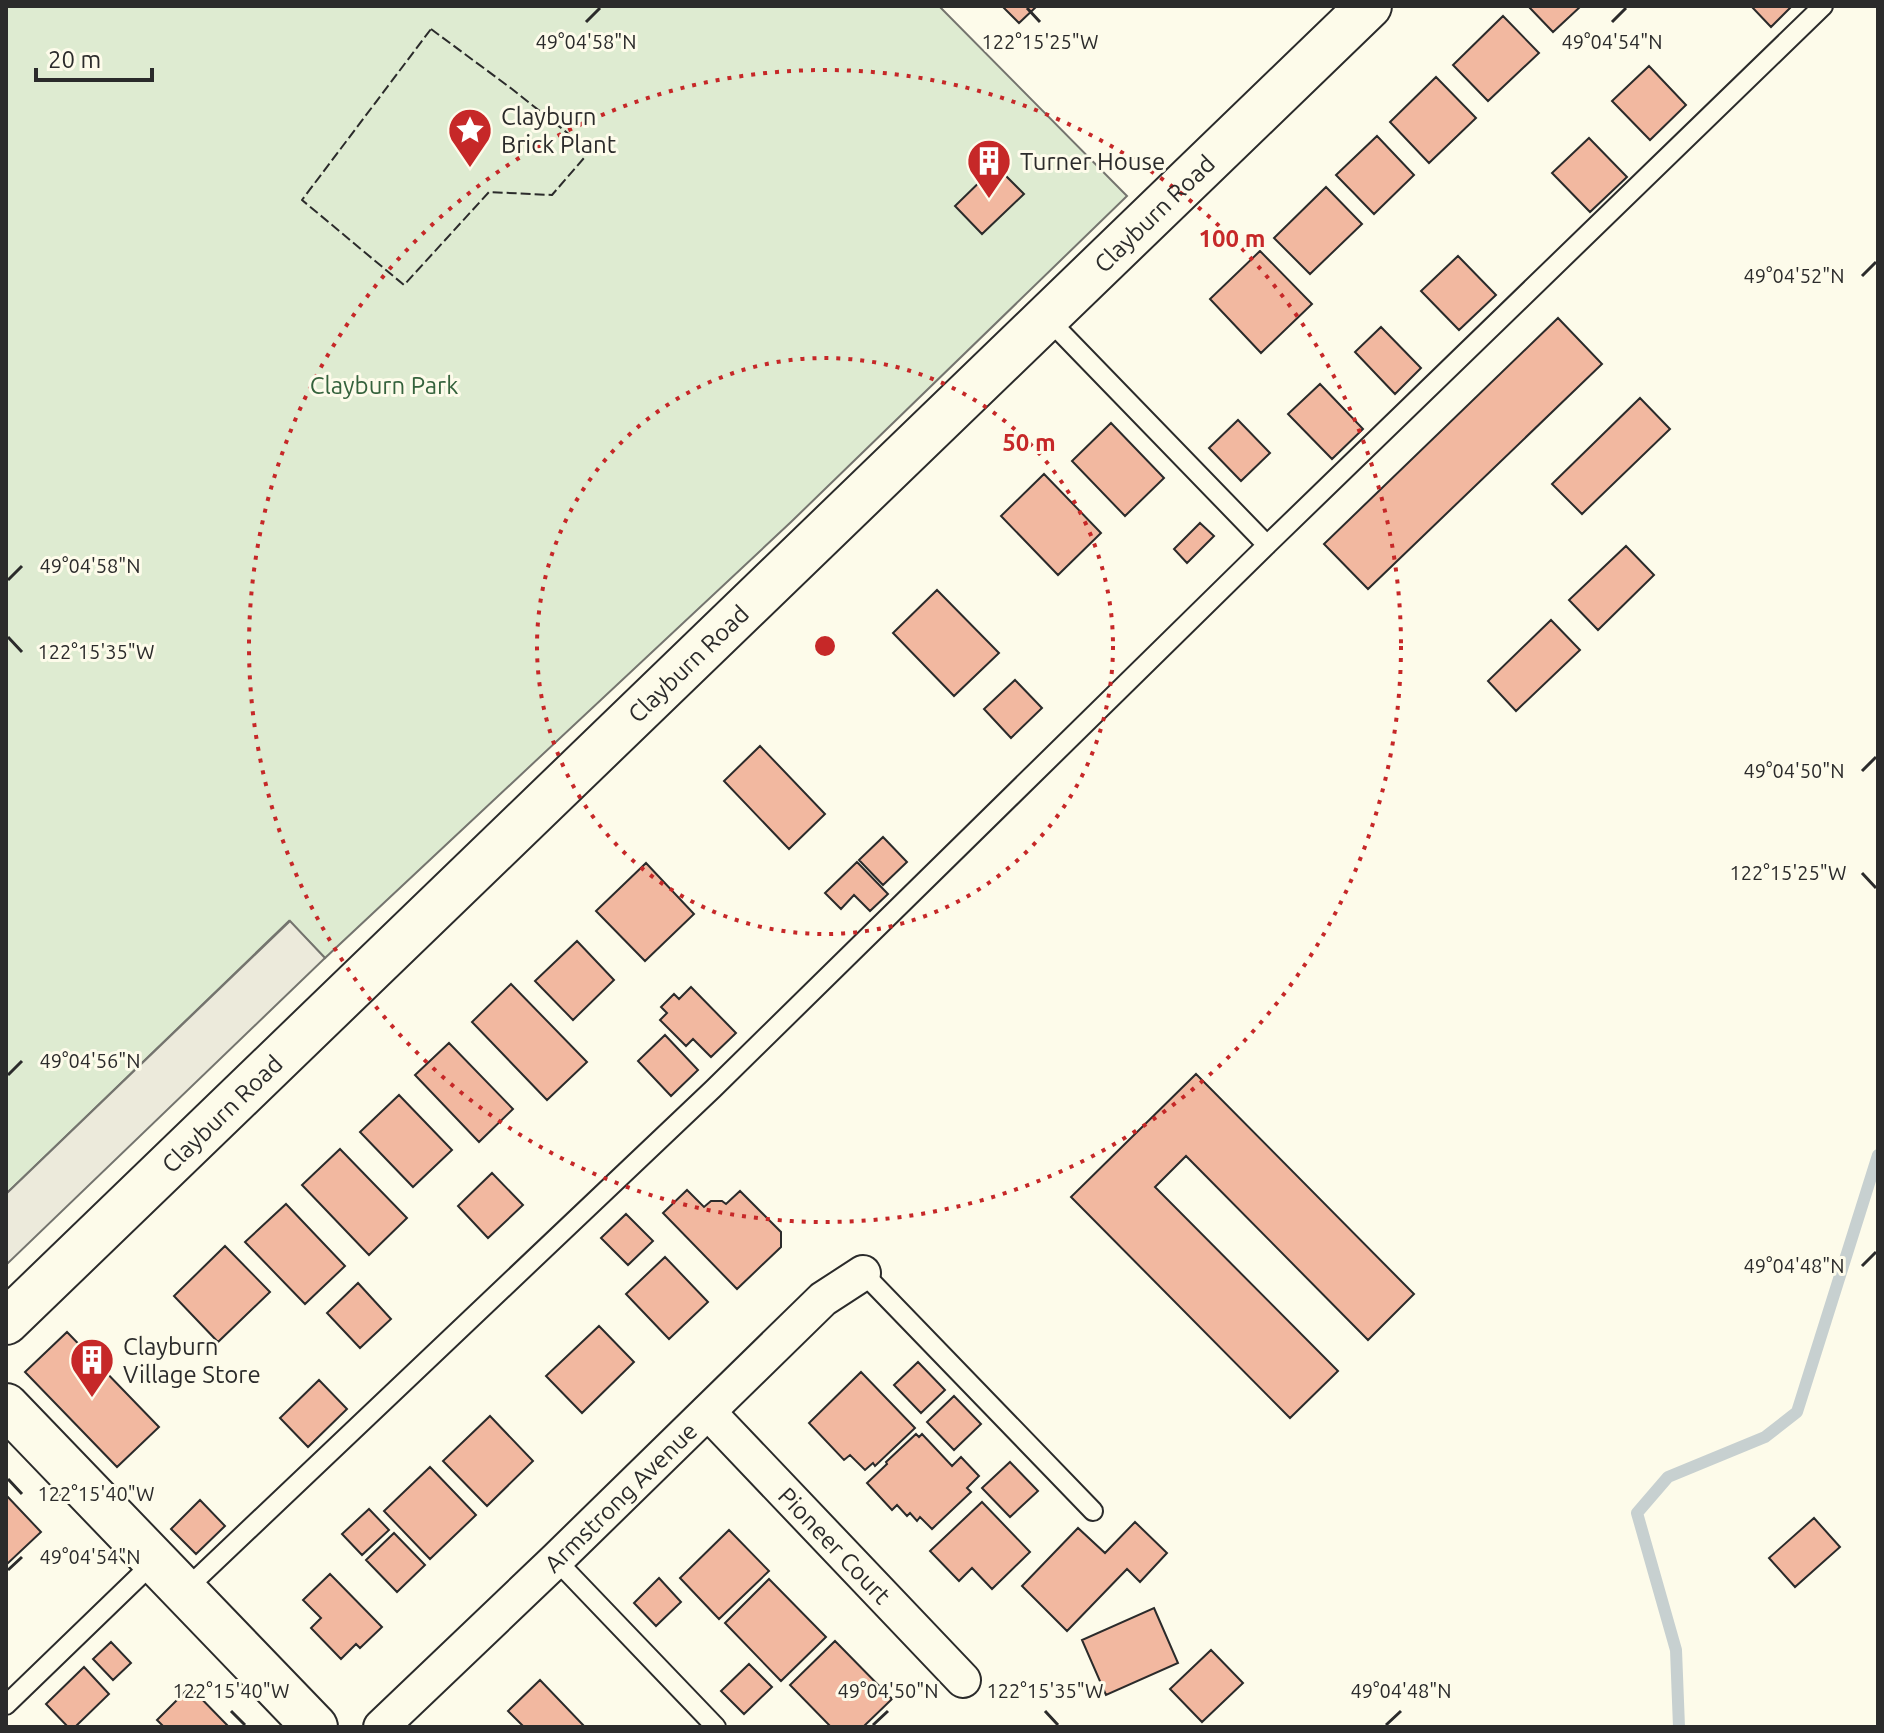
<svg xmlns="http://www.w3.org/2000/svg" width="1884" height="1733" viewBox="0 0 1884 1733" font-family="Ubuntu,sans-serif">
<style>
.green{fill:#deebd1;stroke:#74746e;stroke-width:2}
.parking{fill:#eceadb;stroke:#74746e;stroke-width:2}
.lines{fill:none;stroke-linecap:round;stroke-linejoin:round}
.stream{stroke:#c7d0d0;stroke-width:12}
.building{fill:#f2b8a0;stroke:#2b2b2b;stroke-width:2}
.service-casing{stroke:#2b2b2b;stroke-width:22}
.minor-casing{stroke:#2b2b2b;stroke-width:38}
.tertiary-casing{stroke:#2b2b2b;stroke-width:48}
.service{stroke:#fdfbea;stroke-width:18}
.minor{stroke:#fdfbea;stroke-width:34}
.tertiary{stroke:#fdfbea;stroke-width:44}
.fence{stroke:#2b2b2b;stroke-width:2;stroke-dasharray:10 4;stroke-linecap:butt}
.ticks{fill:none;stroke:#2b2b2b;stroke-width:3}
.ring{fill:none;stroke:#c62828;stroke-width:4;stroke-dasharray:4 8}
.labels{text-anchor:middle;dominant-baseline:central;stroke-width:6;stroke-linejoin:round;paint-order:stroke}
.poi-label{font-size:24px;fill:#2b2b2b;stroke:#fdfbea;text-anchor:start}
.street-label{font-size:24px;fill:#2b2b2b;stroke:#fdfbea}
.park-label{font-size:24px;fill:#34623c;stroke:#fdfbea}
.ticks-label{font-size:20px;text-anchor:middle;fill:#2b2b2b;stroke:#fdfbea;stroke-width:6;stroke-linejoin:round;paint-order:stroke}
.centre{fill:#c62828;stroke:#fdfbea;stroke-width:4}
.ring-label{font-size:24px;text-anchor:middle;font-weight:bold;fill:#c62828;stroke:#fdfbea;stroke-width:6;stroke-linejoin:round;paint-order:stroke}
</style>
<rect width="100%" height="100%" fill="#fdfbea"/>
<path class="green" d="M6 6H939L1127 196 791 522 325 958 289 921 6 1194Z"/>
<path class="parking" d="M290 921 325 958 6 1265V1194Z"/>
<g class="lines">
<path class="stream" d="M1679 1727 1676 1650 1637 1513 1668 1477 1765 1437 1797 1412 1878 1155"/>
</g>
<path class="building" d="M1002 6H1037L1019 23Z
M1528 6H1581L1553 32Z
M1751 6H1792L1771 27Z
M1503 16 1539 53 1488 101 1453 65Z
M1649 66 1686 105 1650 140 1612 101Z
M1436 77 1476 118 1429 163 1390 122Z
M1377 136 1414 175 1374 214 1336 175Z
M1589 138 1627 177 1590 212 1552 173Z
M996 166 1024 194 982 234 955 206Z
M1326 187 1362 224 1310 274 1274 238Z
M1260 251 1312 304 1261 353 1210 299Z
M1458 256 1496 295 1459 330 1421 291Z
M1558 318 1602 364 1368 589 1324 544Z
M1381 327 1421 368 1395 394 1355 352Z
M1320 384 1363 429 1332 459 1288 414Z
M1640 398 1670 429 1582 514 1552 484Z
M1238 420 1270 453 1241 481 1209 448Z
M1111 423 1164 478 1125 516 1072 461Z
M1044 474 1101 533 1058 575 1001 516Z
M1200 523 1214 536 1187 563 1174 549Z
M1626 546 1654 575 1598 630 1569 600Z
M937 590 999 653 954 696 893 633Z
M1551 620 1580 650 1516 711 1488 681Z
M1015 680 1042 708 1011 738 984 709Z
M760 746 825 814 789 849 724 781Z
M883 837 907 862 883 885 859 860Z
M857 862 888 894 870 911 854 895 841 909 825 893Z
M646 863 694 914 645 961 596 911Z
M577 941 614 980 573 1020 535 981Z
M511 984 587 1062 547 1100 472 1022Z
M691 987 736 1033 711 1057 693 1039 686 1046 660 1020 667 1013 661 1007 674 994 679 999Z
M665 1035 698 1070 671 1096 638 1061Z
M449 1043 513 1109 479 1142 415 1075Z
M1196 1074 1414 1294 1368 1340 1186 1156 1155 1187 1338 1371 1290 1418 1071 1197Z
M399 1095 452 1150 413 1187 360 1132Z
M340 1149 407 1218 369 1255 302 1185Z
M492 1173 523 1205 488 1238 458 1206Z
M687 1190 704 1207 711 1201H722L726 1204 740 1191 781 1232V1247L737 1289 663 1213Z
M286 1204 345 1266 305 1304 245 1242Z
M626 1214 653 1241 628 1265 601 1238Z
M225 1246 270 1292 218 1342 174 1296Z
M665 1257 708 1302 669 1339 626 1294Z
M358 1283 391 1319 360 1348 327 1313Z
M599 1326 634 1362 582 1413 546 1376Z
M67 1332 159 1427 117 1467 25 1372Z
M918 1362 945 1390 921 1413 894 1385Z
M861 1372 915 1428 875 1466 873 1463 865 1470 850 1455 844 1460 809 1423Z
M319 1380 347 1409 308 1447 280 1418Z
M954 1396 981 1424 954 1450 927 1422Z
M490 1416 533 1461 487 1506 443 1461Z
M916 1434 919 1437 922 1434 952 1466 961 1457 979 1476 967 1488 971 1492 932 1529 920 1517 917 1521 910 1513 907 1516 897 1505 892 1510 867 1483 887 1464 886 1462Z
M1010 1462 1038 1491 1010 1517 982 1488Z
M430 1467 476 1515 430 1559 384 1511Z
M6 1495 41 1532 6 1565Z
M200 1500 225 1526 196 1554 171 1529Z
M982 1502 1030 1552 992 1589 972 1568 959 1581 930 1551Z
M369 1509 389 1530 362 1555 342 1534Z
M1814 1518 1840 1547 1795 1587 1769 1558Z
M1135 1522 1167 1553 1140 1582 1127 1569 1067 1631 1022 1586 1078 1528 1105 1553Z
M729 1530 769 1571 719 1619 680 1578Z
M394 1533 425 1565 397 1592 366 1560Z
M330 1574 382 1627 360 1648 356 1644 341 1659 311 1628 321 1618 303 1600Z
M659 1578 681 1602 656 1626 634 1603Z
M769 1579 826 1637 781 1681 725 1623Z
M1154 1608 1178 1663 1106 1695 1082 1640Z
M835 1641 892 1699 863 1727H831L790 1685Z
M111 1642 131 1663 113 1680 93 1659Z
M1211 1650 1243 1683 1202 1722 1170 1689Z
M749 1664 772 1687 744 1714 721 1691Z
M84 1667 109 1694 75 1727H68L46 1704Z
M540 1680 585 1727H524L508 1711Z
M190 1687 229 1727H164L157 1720Z"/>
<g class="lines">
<g class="service-casing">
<path id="service" d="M1047 318 1267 545
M863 1273 1093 1511
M556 1560 716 1727
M184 1591 713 1089 1267 545 1823 6
M6 1705 155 1561"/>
</g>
<g class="minor-casing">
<g id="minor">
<path id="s1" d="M708 1412 963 1680"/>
<path id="s2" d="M381 1727 556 1560 823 1299 863 1273"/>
</g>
</g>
<g class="tertiary-casing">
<g id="tertiary">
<path id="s3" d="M6 1322 1369 6"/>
<path d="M6 1406 315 1727"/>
</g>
</g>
<use href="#service" class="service"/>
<use href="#minor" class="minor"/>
<use href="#tertiary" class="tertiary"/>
<path class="fence" d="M431 29 512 89 590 151 552 195 489 192 404 285 302 200Z"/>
</g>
<path class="ticks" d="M1027 8 1040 22M586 22 600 8M1612 22 1626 8M1862 276 1876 262M8 580 22 566M8 637 22 652M1862 771 1876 757M1862 873 1876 888M8 1075 22 1061M1862 1266 1876 1252M8 1479 22 1494M8 1570 22 1557M231 1711 245 1725M1045 1711 1058 1725M873 1725 888 1711M1386 1725 1401 1711"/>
<g class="ring">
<circle cx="825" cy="646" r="288"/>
<circle cx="825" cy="646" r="576"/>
</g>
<defs>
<g id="sight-pin" transform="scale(2.3)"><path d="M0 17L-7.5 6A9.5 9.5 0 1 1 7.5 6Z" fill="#c62828" stroke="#fdfbea"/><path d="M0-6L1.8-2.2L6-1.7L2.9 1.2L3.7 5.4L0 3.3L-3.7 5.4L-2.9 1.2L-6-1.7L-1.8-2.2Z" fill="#fff"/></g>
<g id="building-pin" transform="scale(2.3)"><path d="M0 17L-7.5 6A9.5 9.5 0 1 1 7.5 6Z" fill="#c62828" stroke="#fdfbea"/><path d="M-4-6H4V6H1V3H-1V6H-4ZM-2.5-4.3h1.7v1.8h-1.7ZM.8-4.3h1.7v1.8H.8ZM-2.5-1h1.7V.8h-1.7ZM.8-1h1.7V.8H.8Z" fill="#fff"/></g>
</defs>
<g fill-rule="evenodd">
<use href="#sight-pin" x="470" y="130"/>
<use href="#building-pin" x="989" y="161"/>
<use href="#building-pin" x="92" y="1360"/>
</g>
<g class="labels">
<g class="poi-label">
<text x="501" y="116">Clayburn<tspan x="501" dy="28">Brick Plant</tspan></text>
<text x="1020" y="161">Turner House</text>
<text x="123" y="1346">Clayburn<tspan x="123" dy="28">Village Store</tspan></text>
</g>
<g class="street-label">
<text stroke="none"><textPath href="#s3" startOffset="1596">Clayburn Road</textPath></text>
<text stroke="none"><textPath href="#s3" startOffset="948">Clayburn Road</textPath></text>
<text stroke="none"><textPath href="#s3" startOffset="300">Clayburn Road</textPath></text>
<text stroke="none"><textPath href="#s2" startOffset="332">Armstrong Avenue</textPath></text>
<text stroke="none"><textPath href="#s1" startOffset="184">Pioneer Court</textPath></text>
</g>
<g class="park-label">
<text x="384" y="385">Clayburn Park</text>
</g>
</g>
<g class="ticks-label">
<text x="586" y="49">49°04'58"N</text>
<text x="1612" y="49">49°04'54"N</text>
<text x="1040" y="49">122°15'25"W</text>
<text x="1794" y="283">49°04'52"N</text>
<text x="90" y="573">49°04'58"N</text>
<text x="96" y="659">122°15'35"W</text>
<text x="1794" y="778">49°04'50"N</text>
<text x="1788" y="880">122°15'25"W</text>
<text x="90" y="1068">49°04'56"N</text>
<text x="1794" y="1273">49°04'48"N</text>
<text x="96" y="1501">122°15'40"W</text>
<text x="90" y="1564">49°04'54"N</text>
<text x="231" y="1698">122°15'40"W</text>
<text x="1045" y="1698">122°15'35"W</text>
<text x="888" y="1698">49°04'50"N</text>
<text x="1401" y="1698">49°04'48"N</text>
</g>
<circle cx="825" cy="646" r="12" class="centre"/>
<g class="ring-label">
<text x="1232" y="247">100 m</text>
<text x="1029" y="451">50 m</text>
</g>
<rect width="1884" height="1733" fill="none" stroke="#2b2b2b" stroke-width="16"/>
<path d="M36 68v12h116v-12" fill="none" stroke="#2b2b2b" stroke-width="4"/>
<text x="48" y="68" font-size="24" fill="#2b2b2b" stroke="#fdfbea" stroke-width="6" paint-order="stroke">20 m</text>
</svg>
